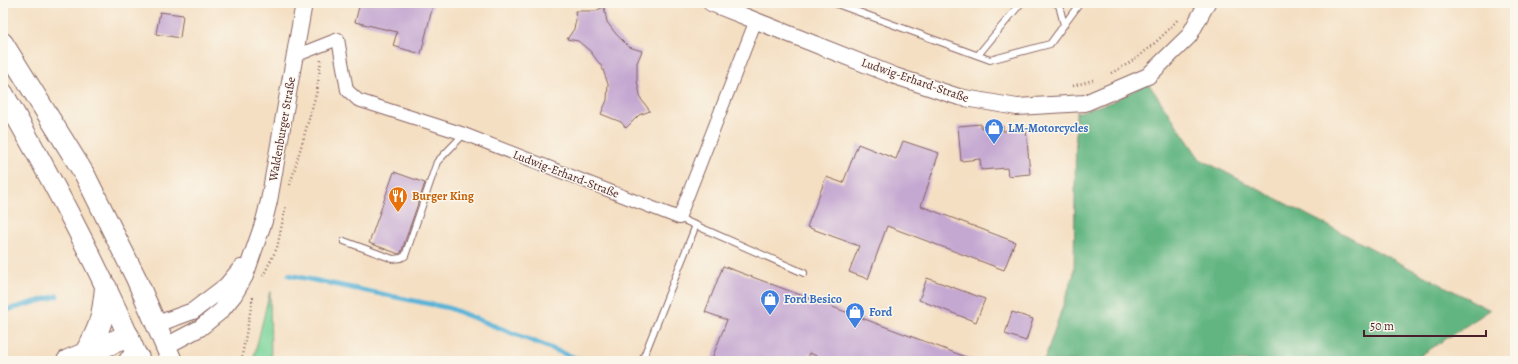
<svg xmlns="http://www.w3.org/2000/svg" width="1518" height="364" viewBox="0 0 1518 364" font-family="Alegreya,serif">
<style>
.green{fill:#79d399;stroke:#627962}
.forest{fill:#62b581;stroke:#566a56}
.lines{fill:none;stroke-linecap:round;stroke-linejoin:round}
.stream{stroke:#5ab3d7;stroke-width:5}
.building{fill:#c5a8d1}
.service-casing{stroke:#866260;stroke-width:8}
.minor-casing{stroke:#866260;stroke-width:14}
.tertiary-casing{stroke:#866260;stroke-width:18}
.primary-casing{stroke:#866260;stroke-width:22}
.motorway-casing{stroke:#866260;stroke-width:24}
.path{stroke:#866260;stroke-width:2.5;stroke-dasharray:1 3;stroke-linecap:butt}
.service{stroke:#fff;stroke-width:6}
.minor{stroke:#fff;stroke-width:12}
.tertiary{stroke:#fff;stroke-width:16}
.primary{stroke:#fff;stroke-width:20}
.motorway{stroke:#fff;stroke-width:22}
.labels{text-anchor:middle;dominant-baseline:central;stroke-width:3;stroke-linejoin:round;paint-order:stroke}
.street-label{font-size:12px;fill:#4a1f2b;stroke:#fbf7ec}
.shop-label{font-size:12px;font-weight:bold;fill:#366cbe;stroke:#fbf7ec;text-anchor:start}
.food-label{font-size:12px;font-weight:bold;fill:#c56008;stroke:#fbf7ec;text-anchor:start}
</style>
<rect width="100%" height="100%" fill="#fbf7ec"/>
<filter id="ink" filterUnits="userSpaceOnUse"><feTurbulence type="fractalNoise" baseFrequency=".025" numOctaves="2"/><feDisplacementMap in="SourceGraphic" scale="8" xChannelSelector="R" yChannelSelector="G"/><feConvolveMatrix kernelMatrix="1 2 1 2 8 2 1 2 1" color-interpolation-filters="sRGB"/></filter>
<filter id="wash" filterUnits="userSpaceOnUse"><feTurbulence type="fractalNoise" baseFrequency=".012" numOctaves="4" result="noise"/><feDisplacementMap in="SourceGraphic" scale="16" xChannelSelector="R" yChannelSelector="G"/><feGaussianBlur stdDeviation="0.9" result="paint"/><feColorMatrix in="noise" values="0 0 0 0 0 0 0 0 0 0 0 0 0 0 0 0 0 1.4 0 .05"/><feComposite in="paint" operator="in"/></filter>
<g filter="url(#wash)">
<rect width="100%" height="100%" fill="#f4dfc3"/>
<path class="green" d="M270 291 271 361H253Z"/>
<path class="forest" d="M1148 83 1200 159 1490 310 1412 361H1044L1074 273 1076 113 1112 102Z"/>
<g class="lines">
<path class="stream" d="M289 275 449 308 583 361
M3 311 57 296"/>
</g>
<g id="blocks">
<path class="building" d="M360 3H425L433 5 421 54 393 46 397 32 355 22Z
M604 7 607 22 616 34 629 47 642 51 637 63V81L641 99 650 111 639 115 626 128 621 122 601 114 607 100 608 84 602 67 590 51 578 41 567 39 574 29 576 20 575 11H595Z
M160 12 183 15 180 38 156 34Z
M981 124V128L1003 126V131L1026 129 1030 174 1008 176 1007 168 981 170 980 159 961 161 958 126Z
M903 141 939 153 921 206 1015 242 1004 270 887 226 868 279 849 272 859 246 807 227 826 177 843 183 858 144 896 159Z
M394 172 425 183 401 253 399 254 369 243Z
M723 266 974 360V361H830L809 353 806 361H711L727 320 705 312Z
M927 278 985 299 976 322 919 300Z
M1012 312 1033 319 1026 341 1005 334Z"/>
</g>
</g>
<g filter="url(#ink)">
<use href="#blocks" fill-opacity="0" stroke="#866260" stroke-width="1"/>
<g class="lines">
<g class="service-casing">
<path id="service" d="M834 3 990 60 1050 44 1080 3
M1055 3 1059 5 1064 25
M978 55 1021 3
M679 218 804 273
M344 241 393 259 401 258 405 256 437 162 464 134
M642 361 696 225"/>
</g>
<g class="minor-casing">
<path id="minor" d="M295 56 338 39 347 90 358 100 464 134 679 218 756 20"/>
</g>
<g class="tertiary-casing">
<path id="tertiary" d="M711 3 895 76 959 97 1017 107 1085 103 1148 76 1189 36 1207 3
M157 324 193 311 226 286 241 268
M166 346 200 328 221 311 234 295 245 276 264 221 269 201 304 3"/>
</g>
<g class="primary-casing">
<path id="primary" d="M3 43 85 175 136 278 172 361
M3 93C52 180 100 268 139 361"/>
</g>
<g class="motorway-casing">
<path id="motorway" d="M85 354C101 328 103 317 106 288
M68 361 128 336
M130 361 138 358"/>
</g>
<path class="path" d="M1111 73C1138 60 1160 40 1179 18
M1073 86 1093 80
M290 185 317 91 321 60
M263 276 277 248 286 205
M241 361 253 297"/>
<use href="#service" class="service"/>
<use href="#minor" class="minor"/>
<use href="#tertiary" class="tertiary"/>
<use href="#primary" class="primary"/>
<use href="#motorway" class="motorway"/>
</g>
</g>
<defs>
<g id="shop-pin" transform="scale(1)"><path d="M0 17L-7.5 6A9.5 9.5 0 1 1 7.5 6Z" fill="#3f7fe0" stroke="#fbf7ec"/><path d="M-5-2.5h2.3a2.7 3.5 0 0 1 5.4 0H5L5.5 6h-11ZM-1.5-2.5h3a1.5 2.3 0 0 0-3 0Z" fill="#fff"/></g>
<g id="restaurant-pin" transform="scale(1)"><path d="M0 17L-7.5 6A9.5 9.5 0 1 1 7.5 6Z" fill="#e8710a" stroke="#fbf7ec"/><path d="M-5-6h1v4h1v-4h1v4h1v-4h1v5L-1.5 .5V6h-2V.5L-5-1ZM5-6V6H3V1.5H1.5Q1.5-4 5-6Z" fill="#fff"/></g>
</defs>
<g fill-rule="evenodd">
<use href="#shop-pin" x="994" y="128"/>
<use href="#restaurant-pin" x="398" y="196"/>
<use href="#shop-pin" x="770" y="299"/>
<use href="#shop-pin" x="855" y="312"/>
</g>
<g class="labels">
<g class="street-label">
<text transform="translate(915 80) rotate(19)">Ludwig-Erhard-Straße</text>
<text transform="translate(282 129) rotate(-80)">Waldenburger Straße</text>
<text transform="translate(566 174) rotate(21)">Ludwig-Erhard-Straße</text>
</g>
<g class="shop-label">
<text x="1008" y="128">LM-Motorcycles</text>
<text x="784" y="299">Ford Besico</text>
<text x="869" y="312">Ford</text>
</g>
<g class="food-label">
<text x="412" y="196">Burger King</text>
</g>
</g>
<rect width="1518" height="364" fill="none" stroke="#fbf7ec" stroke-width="16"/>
<path d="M1364 330v6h122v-6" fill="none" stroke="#4a1f2b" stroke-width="2"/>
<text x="1370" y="330" font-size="12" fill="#4a1f2b" stroke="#fbf7ec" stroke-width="3" paint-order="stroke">50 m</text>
</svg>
